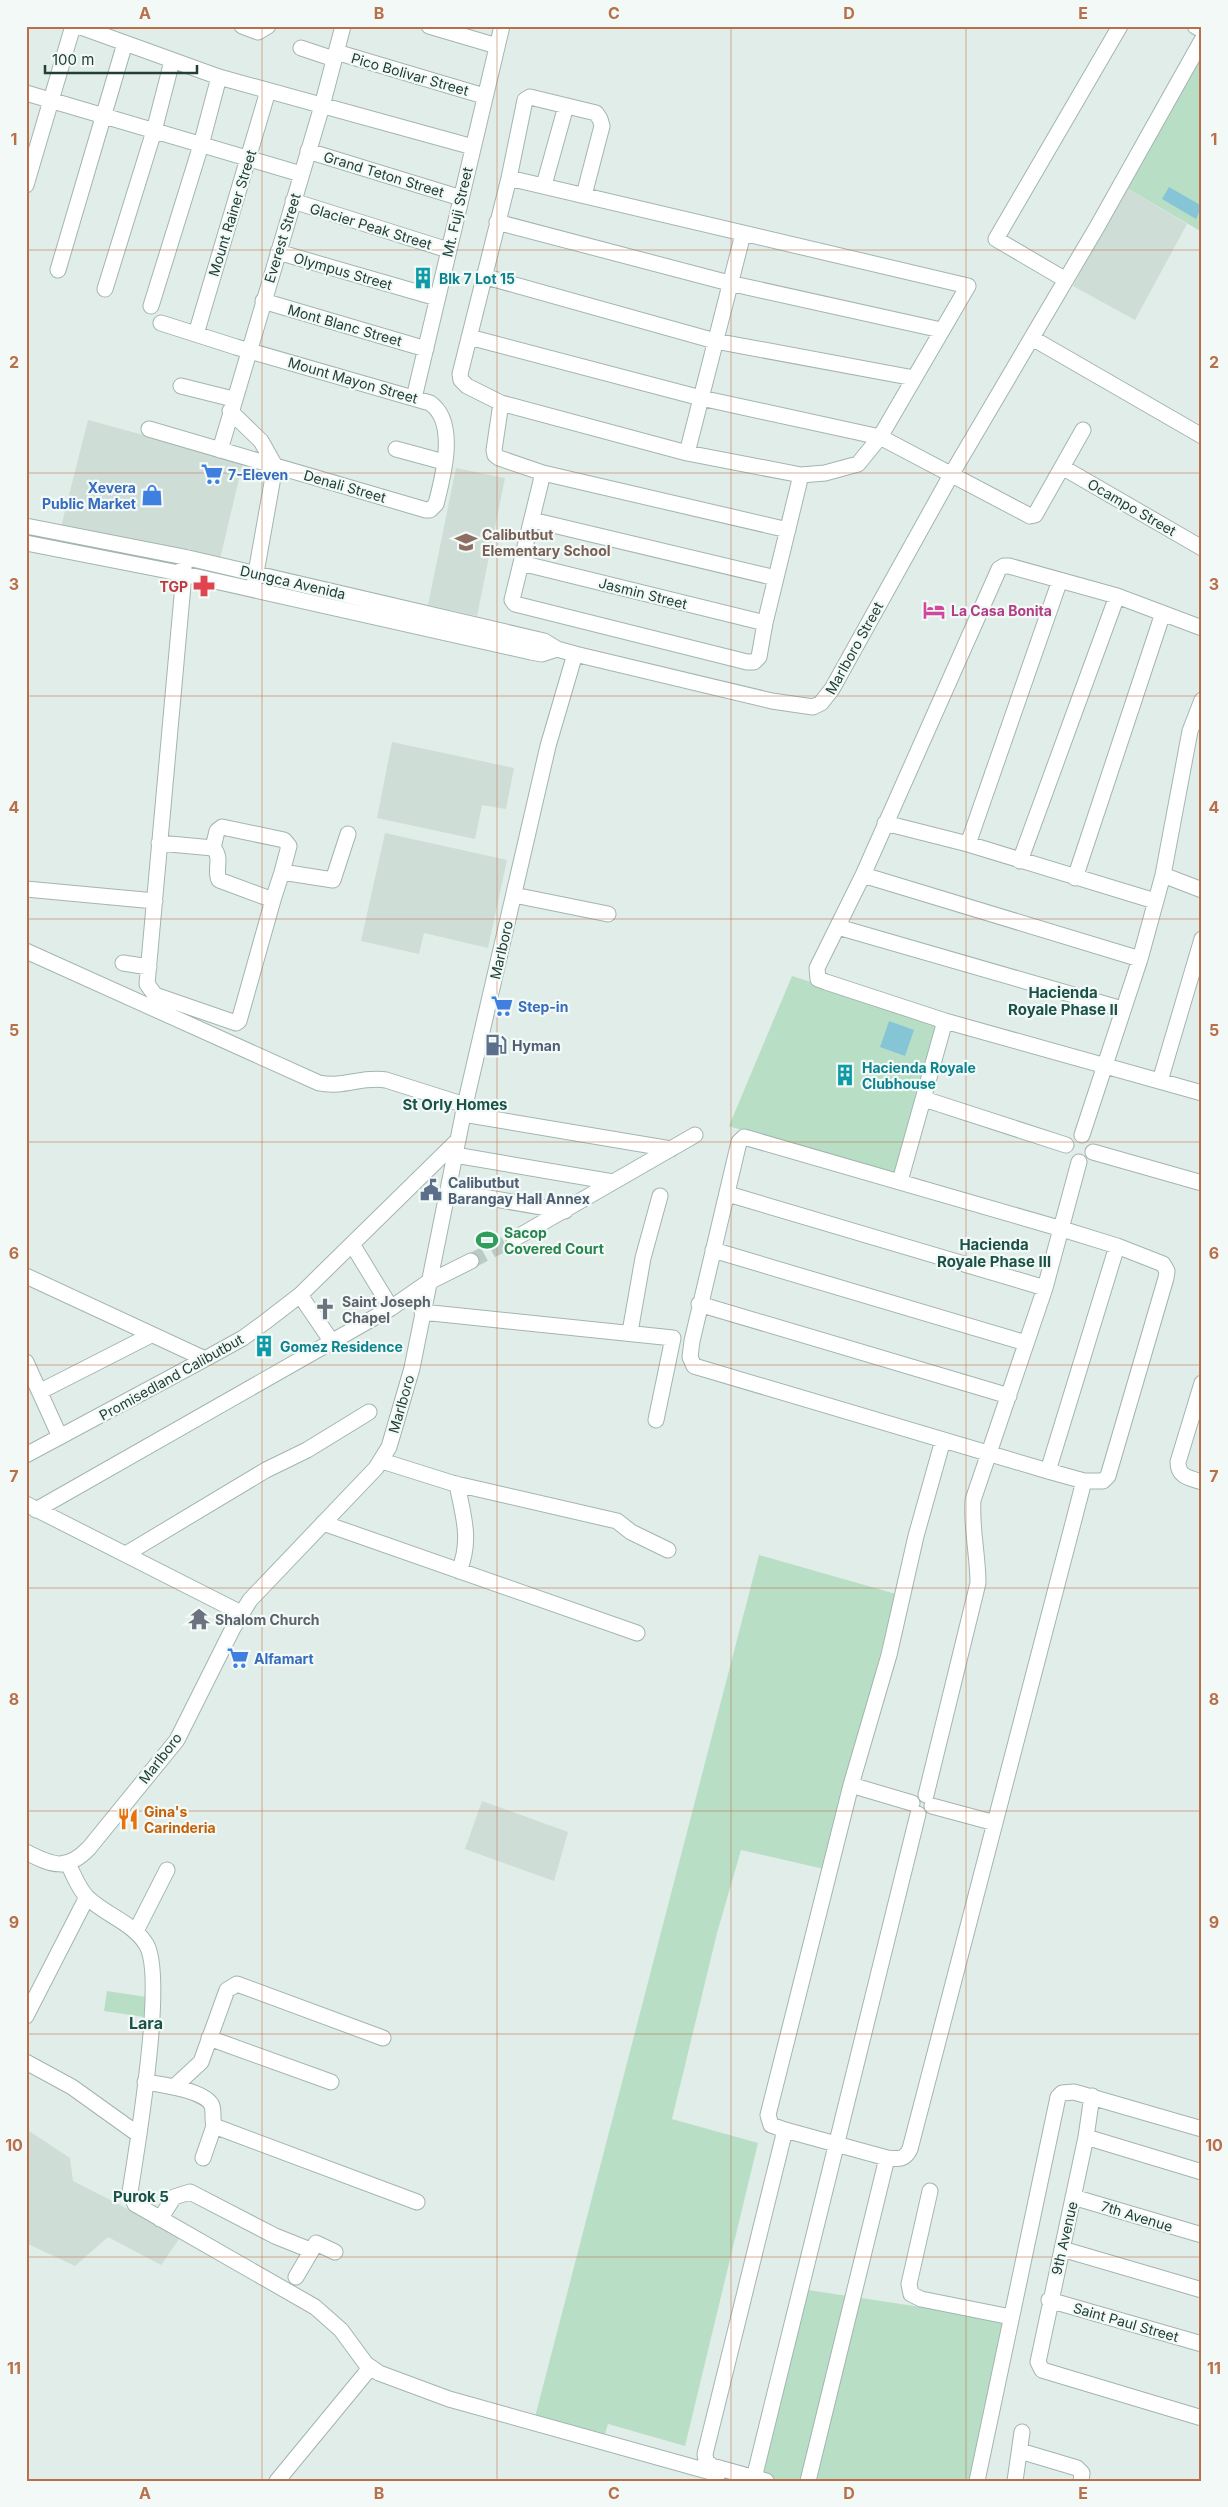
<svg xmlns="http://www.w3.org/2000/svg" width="1228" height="2507" viewBox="0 0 1228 2507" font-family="Inter,sans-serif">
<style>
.built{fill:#cfddd7}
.green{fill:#b8dfc5}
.water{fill:#85c5d6}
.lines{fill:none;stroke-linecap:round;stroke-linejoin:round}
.minor-tunnel{stroke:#bacac5;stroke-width:15;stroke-dasharray:15 8;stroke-linecap:butt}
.minor-casing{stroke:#a3b5b0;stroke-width:17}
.minor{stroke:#fff;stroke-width:15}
.grid{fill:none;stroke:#b96f4a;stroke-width:1;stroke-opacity:0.55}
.labels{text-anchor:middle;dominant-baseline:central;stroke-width:4.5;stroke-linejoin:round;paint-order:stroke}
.street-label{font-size:14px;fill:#203f38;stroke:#f2f9f6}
.culture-label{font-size:14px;font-weight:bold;fill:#0d838f;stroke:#f2f9f6;text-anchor:start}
.shop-label{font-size:14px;font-weight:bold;fill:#366cbe;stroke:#f2f9f6;text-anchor:start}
.education-label{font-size:14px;font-weight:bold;fill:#785e54;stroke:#f2f9f6;text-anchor:start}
.health-label{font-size:14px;font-weight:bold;fill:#be3a42;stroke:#f2f9f6;text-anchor:end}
.hotel-label{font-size:14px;font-weight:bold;fill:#b23c85;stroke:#f2f9f6;text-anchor:start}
.service-label{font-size:14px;font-weight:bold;fill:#4e5e75;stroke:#f2f9f6;text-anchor:start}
.leisure-label{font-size:14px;font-weight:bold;fill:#27864d;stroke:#f2f9f6;text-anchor:start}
.worship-label{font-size:14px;font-weight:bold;fill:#5b616d;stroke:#f2f9f6;text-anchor:start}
.food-label{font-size:14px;font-weight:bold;fill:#c56008;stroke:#f2f9f6;text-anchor:start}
.neighbourhood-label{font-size:15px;font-weight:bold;fill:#1b5248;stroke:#f2f9f6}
.quarter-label{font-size:16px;font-weight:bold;fill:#1b5248;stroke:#f2f9f6}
.neatline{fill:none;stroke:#b96f4a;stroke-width:2}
.grid-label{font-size:16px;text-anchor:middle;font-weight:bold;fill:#b96f4a}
</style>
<rect width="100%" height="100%" fill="#e1ede8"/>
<path class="built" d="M1125 187 1187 224 1135 320 1073 286Z
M88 420 243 462 220 559 61 527Z
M456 468 505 478 477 616 428 605Z
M392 742 514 768 506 809 482 805 475 839 377 818Z
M385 833 507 860 488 948 424 933 419 954 361 941Z
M482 1801 568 1832 554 1881 465 1849Z
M26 2129 70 2158 73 2181 181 2236 161 2265 108 2237 75 2266 26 2243Z"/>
<path class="green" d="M1193 59 1202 66V232L1125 187Z
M792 976 947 1025 901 1180 729 1126Z
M759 1555 896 1594 824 1869 741 1850 717 1933 672 2119 758 2143 685 2446 608 2424 604 2437 535 2417Z
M107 1991 147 1997 144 2017 104 2011Z
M808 2290 1007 2320 973 2481H758Z"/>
<path class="water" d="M1169 187 1202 206 1196 219 1162 199Z
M889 1021 914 1030 905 1056 880 1047Z"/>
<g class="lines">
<path class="minor-tunnel" d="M471 1261 514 1239"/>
<g class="minor-casing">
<path id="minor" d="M78 26 219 77 473 147
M242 26 258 32 268 26
M429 26 497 46
M1195 26 1202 30
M301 48 334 59
M336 52 484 96
M26 93 301 174
M308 151 461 198
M509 178 968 286 880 437 858 464 825 473 801 475 687 453 501 403 467 386 461 380 460 374 509 178 525 100 530 97 596 113 600 119 602 126 584 195
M26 185 73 26
M544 185 566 106
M293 201 448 250
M497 222 729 283 941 330
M278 252 437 298
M58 270 125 43
M483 276 715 341 914 378
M1066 280 996 239 1120 26
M105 289 154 131 172 61
M263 301 426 349
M151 306 201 145 219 77
M196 334 268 91
M469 337 701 398 880 437 1030 516 1035 515 1083 430
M1032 338 1202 436
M181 386 233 399
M414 398 502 26
M501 403 494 450 495 455 499 458 543 473 788 530
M230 411 261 441 275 466 254 584
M149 429 426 510H430L436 504C443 477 458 422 430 403L236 347 161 323
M396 449 444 462
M220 450 322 106 343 26
M687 453 743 234
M1062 467 1202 548
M543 473 512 600 515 604 747 662H754L759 657 765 623 801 475
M532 520 776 578
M26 526 184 557 544 641 557 649 575 654 772 701 813 707 821 703 832 689 951 475 1097 227 1202 40
M26 543 184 574 531 652 542 654 557 649
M184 557V574L147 984 155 995 236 1023 239 1021 273 900
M521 563 765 623
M1202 628 1117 596 1009 566H1004L999 569 863 875 817 968 818 979 826 982 945 1021 1202 1093
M1202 700 1190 731 1163 875 1202 890
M885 823 968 844 1155 901
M159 843 213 848C223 858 214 869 219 880L273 900 282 872 333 880 348 834
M968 844 1060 580
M213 848 217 831 222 827 284 840 289 846 282 872
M1020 861 1117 596
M863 875 1140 959
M1075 878 1163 613
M26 889 155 901
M514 895 608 914
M838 927 1122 1009
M26 951 319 1083C345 1088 361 1076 386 1080L465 1105
M123 963 149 967
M1160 1081 1202 939
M924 1099 1066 1145
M463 1114 671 1149
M1082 1135 1140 959 1163 875
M744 1137 1062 1229 1117 1246 1163 1264 1167 1271 1166 1278 1108 1476 1103 1481H1084L1048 1471 694 1366 690 1357 692 1341 739 1142Z
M1093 1152 1202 1183
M455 1155 613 1182
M900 1181 945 1021
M448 1191 565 1211
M728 1194 1045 1288
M514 1239 695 1135
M352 1244 391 1308
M713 1250 1026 1343
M26 1276 205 1359
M300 1295 332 1342
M699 1304 1009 1396
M422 1312 673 1338 656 1420
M630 1332 643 1258 660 1196
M26 1362 60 1437
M1202 1383 1178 1462C1178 1477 1189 1478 1202 1482
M41 1391 151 1335
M26 1455 205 1359 243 1338 265 1322 300 1295 458 1140
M382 1461 452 1483 617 1521 631 1532 668 1550
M1048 1471 1117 1246
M457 1484C463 1516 472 1539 459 1571
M26 1504 241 1613
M36 1510 391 1308 427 1283 471 1261
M323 1523 637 1633
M126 1554 266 1470 307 1450 369 1412
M851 1785 912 1803
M926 1795 978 1583C978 1555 971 1528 973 1500L1045 1288 1079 1162
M932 1806 995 1823
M26 1852C53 1866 67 1871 89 1848L177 1740 233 1628 250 1600 376 1468 389 1447 412 1368 465 1105 548 746 575 654
M68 1864C74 1875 78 1888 87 1897 105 1915 132 1922 146 1944 166 1975 137 2148 130 2192L135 2204 315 2307 341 2330 366 2364 379 2373 449 2399 718 2474
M136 1931 167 1870
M26 2016 87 1897
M209 2038 331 2082
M26 2062 72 2087 139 2135
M145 2082C160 2084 207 2091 212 2106 214 2112 212 2120 214 2126L417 2202
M175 2086 201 2062 227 1990 237 1984 383 2038
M1092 2096 1086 2137 1038 2362 1042 2370 1202 2418
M785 2130 887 2158
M1086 2137 1202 2172
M203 2158 214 2126
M930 2191 909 2284 911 2294 921 2299 1011 2317
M1073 2197 1202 2235
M160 2219 174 2197 190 2192 275 2236 310 2250
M1062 2249 1202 2290
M296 2277 316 2243 335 2252
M1049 2300 1202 2344
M1020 2451 1077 2468 1082 2473 1081 2481
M754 2478 918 1814
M277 2481 370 2368
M766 2481 712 2466 706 2461 705 2454 785 2130 771 2125 768 2115 851 1785 889 1655 916 1536 943 1440
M808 2481 887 2158C899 2159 905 2160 910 2149L1084 1481
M977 2481 1058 2097 1062 2093 1074 2092 1202 2129
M1015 2481 1022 2432"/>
</g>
<use href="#minor" class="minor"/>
</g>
<path class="grid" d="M262 26V2481M497 26V2481M731 26V2481M966 26V2481M26 250H1202M26 473H1202M26 696H1202M26 919H1202M26 1142H1202M26 1365H1202M26 1588H1202M26 1811H1202M26 2034H1202M26 2257H1202"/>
<defs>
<g id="building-bare" transform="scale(1.725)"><path d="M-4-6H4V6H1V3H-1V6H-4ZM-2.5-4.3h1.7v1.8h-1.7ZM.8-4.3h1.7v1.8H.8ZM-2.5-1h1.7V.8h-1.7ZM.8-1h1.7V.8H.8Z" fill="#0f9aa8" stroke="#f2f9f6" stroke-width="2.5" paint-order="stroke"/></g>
<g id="supermarket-bare" transform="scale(1.725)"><path d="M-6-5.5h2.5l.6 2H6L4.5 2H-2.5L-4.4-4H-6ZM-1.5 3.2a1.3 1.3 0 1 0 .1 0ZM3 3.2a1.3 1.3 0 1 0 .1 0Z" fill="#3f7fe0" stroke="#f2f9f6" stroke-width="2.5" paint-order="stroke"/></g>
<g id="shop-bare" transform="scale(1.725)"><path d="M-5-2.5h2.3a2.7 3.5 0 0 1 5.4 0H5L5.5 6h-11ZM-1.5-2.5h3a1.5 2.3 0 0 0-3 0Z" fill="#3f7fe0" stroke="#f2f9f6" stroke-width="2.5" paint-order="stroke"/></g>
<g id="school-bare" transform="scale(1.725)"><path d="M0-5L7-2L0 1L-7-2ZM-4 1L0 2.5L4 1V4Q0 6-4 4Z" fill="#8d6e63" stroke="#f2f9f6" stroke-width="2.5" paint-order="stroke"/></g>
<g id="pharmacy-bare" transform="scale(1.725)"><path d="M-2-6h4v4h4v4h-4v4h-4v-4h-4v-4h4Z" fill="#e0444e" stroke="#f2f9f6" stroke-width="2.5" paint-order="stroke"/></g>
<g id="hotel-bare" transform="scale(1.725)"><path d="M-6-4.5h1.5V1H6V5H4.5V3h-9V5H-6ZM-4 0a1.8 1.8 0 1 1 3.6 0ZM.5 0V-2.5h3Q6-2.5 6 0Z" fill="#d1479c" stroke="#f2f9f6" stroke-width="2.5" paint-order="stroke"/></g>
<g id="fuel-bare" transform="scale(1.725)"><path d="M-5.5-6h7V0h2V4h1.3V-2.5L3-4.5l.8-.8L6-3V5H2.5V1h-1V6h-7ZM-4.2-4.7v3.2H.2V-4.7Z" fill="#5c6f8a" stroke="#f2f9f6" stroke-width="2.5" paint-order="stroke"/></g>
<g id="civic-bare" transform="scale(1.725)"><path d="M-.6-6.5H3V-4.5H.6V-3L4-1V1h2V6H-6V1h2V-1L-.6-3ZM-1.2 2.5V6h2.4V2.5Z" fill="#5c6f8a" stroke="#f2f9f6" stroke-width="2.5" paint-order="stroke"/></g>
<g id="stadium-bare" transform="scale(1.725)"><path d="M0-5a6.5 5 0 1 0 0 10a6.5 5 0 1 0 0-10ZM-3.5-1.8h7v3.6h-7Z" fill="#2e9e5b" stroke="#f2f9f6" stroke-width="2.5" paint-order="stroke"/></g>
<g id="church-bare" transform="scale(1.725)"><path d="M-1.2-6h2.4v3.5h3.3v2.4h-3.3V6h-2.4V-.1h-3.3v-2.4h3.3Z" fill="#6b7280" stroke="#f2f9f6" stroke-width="2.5" paint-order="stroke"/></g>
<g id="temple-bare" transform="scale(1.725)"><path d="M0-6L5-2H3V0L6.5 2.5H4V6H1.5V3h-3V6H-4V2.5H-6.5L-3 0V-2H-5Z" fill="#6b7280" stroke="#f2f9f6" stroke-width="2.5" paint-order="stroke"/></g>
<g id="restaurant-bare" transform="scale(1.725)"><path d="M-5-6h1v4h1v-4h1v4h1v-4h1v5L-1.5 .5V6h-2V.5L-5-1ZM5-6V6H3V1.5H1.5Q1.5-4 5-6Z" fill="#e8710a" stroke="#f2f9f6" stroke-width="2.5" paint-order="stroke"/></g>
</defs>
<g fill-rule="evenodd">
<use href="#building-bare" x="423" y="278"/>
<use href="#supermarket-bare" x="212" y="474"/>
<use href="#shop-bare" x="152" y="495"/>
<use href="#school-bare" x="466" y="542"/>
<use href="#pharmacy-bare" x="204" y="586"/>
<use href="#hotel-bare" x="934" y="610"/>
<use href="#supermarket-bare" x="502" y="1006"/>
<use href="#fuel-bare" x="496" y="1045"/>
<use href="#building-bare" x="845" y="1075"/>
<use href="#civic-bare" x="431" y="1190"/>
<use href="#stadium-bare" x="487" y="1240"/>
<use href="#church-bare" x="325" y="1309"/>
<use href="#building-bare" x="264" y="1346"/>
<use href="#temple-bare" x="199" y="1619"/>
<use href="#supermarket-bare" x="238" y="1658"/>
<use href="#restaurant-bare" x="128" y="1819"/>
</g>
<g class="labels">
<g class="street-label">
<text transform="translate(410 74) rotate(16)">Pico Bolivar Street</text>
<text transform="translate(384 174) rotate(17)">Grand Teton Street</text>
<text transform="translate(457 212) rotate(-77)">Mt. Fuji Street</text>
<text transform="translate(232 213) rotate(-73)">Mount Rainer Street</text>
<text transform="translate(371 226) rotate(17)">Glacier Peak Street</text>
<text transform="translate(282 238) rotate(-73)">Everest Street</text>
<text transform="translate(343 271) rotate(16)">Olympus Street</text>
<text transform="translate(345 325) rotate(16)">Mont Blanc Street</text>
<text transform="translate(353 380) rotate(16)">Mount Mayon Street</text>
<text transform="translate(345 486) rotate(16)">Denali Street</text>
<text transform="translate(1132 507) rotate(30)">Ocampo Street</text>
<text transform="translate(293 582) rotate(13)">Dungca Avenida</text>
<text transform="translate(643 593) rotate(14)">Jasmin Street</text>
<text transform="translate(854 648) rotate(-61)">Marlboro Street</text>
<text transform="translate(501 950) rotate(-77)">Marlboro</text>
<text transform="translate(171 1377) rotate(-29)">Promisedland Calibutbut</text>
<text transform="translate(401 1404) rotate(-74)">Marlboro</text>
<text transform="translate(160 1758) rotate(-52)">Marlboro</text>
<text transform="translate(1137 2216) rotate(17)">7th Avenue</text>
<text transform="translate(1064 2238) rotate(-77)">9th Avenue</text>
<text transform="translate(1126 2322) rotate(16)">Saint Paul Street</text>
</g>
<g class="culture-label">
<text x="439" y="278">Blk 7 Lot 15</text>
<text x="862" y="1067">Hacienda Royale<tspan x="862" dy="16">Clubhouse</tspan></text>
<text x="280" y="1346">Gomez Residence</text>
</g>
<g class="shop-label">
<text x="228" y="474">7-Eleven</text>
<text x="136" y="487" text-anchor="end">Xevera<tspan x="136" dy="16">Public Market</tspan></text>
<text x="518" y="1006">Step-in</text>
<text x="254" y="1658">Alfamart</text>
</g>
<g class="education-label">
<text x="482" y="534">Calibutbut<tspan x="482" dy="16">Elementary School</tspan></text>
</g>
<g class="health-label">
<text x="188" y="586">TGP</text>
</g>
<g class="hotel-label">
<text x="951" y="610">La Casa Bonita</text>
</g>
<g class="service-label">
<text x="512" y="1045">Hyman</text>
<text x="448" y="1182">Calibutbut<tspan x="448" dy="16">Barangay Hall Annex</tspan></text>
</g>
<g class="leisure-label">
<text x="504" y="1232">Sacop<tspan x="504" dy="16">Covered Court</tspan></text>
</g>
<g class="worship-label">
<text x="342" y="1301">Saint Joseph<tspan x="342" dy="16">Chapel</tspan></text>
<text x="215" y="1619">Shalom Church</text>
</g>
<g class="food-label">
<text x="144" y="1811">Gina's<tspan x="144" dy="16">Carinderia</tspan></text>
</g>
<g class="neighbourhood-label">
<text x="1063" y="992">Hacienda<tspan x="1063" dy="17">Royale Phase II</tspan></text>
<text x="455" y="1104">St Orly Homes</text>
<text x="994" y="1244">Hacienda<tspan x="994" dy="17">Royale Phase Ⅲ</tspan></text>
<text x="141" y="2196">Purok 5</text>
</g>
<g class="quarter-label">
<text x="146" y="2023">Lara</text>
</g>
</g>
<rect width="1228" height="2507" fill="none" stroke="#f2f9f6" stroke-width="55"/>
<path d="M45 65v8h152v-8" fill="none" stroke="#203f38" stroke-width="2.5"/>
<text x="52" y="65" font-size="15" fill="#203f38" stroke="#f2f9f6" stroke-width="4" paint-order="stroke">100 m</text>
<rect x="28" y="28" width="1172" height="2452" class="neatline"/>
<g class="grid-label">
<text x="145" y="19">A</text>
<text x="379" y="19">B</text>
<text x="614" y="19">C</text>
<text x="849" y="19">D</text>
<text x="1083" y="19">E</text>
<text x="14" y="145">1</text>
<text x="1214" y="145">1</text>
<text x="14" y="368">2</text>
<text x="1214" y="368">2</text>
<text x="14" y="590">3</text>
<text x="1214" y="590">3</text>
<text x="14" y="813">4</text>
<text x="1214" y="813">4</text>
<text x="14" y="1036">5</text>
<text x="1214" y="1036">5</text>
<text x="14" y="1259">6</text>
<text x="1214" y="1259">6</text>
<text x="14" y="1482">7</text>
<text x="1214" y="1482">7</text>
<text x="14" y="1705">8</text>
<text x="1214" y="1705">8</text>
<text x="14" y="1928">9</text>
<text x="1214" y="1928">9</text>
<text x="14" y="2151">10</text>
<text x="1214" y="2151">10</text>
<text x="14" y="2374">11</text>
<text x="1214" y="2374">11</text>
<text x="145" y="2499">A</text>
<text x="379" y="2499">B</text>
<text x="614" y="2499">C</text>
<text x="849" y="2499">D</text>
<text x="1083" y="2499">E</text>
</g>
</svg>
